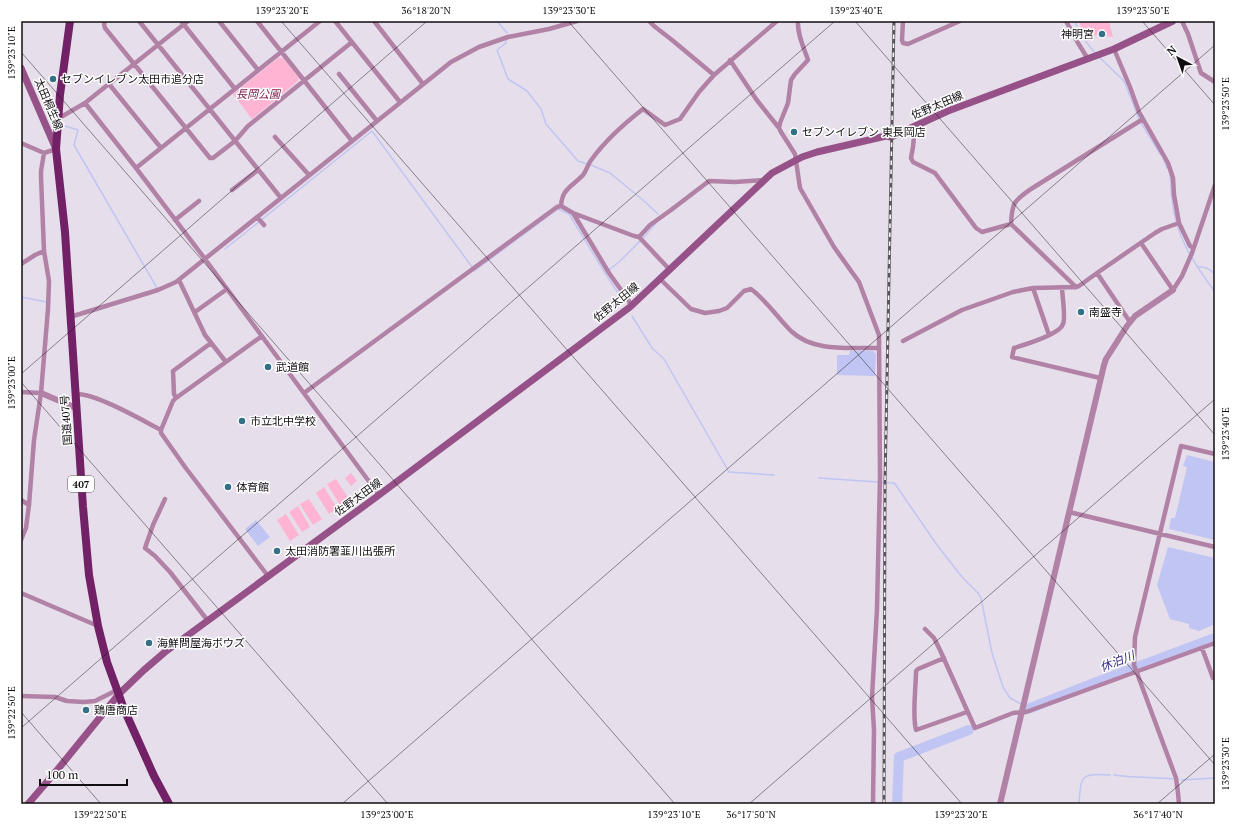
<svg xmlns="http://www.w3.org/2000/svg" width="1236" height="825" viewBox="0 0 1236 825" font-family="'PT Serif','Noto Sans JP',serif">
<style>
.green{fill:#feb4d2}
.water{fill:#c0c5f3}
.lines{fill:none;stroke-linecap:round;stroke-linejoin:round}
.stream{stroke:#c0c5f3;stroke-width:1.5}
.river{stroke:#c0c5f3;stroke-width:10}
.minor{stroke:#b182a6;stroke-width:4.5}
.tertiary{stroke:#b182a6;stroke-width:6}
.secondary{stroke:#965288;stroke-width:7}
.trunk{stroke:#722166;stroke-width:8}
.rail-casing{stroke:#59545b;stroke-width:3}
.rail{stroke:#fff;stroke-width:1.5;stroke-dasharray:4.5;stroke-linecap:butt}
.ticks{fill:none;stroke:#110e12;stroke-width:1;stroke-opacity:0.45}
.poi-dot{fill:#347188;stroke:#fff;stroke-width:1.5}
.labels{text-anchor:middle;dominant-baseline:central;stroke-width:3;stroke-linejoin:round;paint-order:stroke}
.shield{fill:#fff;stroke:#585659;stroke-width:1}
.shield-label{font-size:10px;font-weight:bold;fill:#110e12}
.poi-label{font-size:11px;fill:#110e12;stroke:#fff;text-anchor:start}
.park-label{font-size:11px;font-style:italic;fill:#7c1c4e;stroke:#fff}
.street-label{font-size:11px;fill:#110e12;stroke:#fff}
.water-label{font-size:12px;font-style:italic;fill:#332c82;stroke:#fff}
.neatline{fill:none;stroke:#110e12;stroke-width:1.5}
.ticks-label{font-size:10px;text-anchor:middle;fill:#110e12}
</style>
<rect width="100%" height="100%" fill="#e6deea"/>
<path class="green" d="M1079 21H1109L1113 37 1083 34Z
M278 58H283L299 78 298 81 252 119 233 94Z
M351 473 357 481 351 486 345 478Z
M336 479 349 499 340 505 327 484Z
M324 487 337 508 329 514 316 493Z
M309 499 322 519 313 525 300 504Z
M298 506 310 527 302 532 289 512Z
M286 514 299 535 290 541 277 520Z"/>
<path class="water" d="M850 351H873L876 354 875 376 837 375V355H849Z
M1187 455 1215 462V540L1169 529 1171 518H1175L1187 467 1183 466Z
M256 520 270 537 258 546 245 529Z
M1168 547 1215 558V624L1199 631 1189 628V624L1170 619 1157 585Z"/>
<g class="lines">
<path class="stream" d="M497 21 507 33
M1075 21 1079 33 1095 53
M506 40V43L497 50 508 79 527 91 541 109 546 124 578 161 587 164
M1099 57 1122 79 1125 83 1139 119
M1141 123 1161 155
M62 125 78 130 74 145 157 288
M1163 158 1167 168
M591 165 610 173 644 201 658 214
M1170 175C1171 183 1171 192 1172 200 1176 237 1193 262 1215 292
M643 238 656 223
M225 249 372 131 472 267
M1197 267C1205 266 1209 269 1215 274
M474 270V271L558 209 569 214 605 273 624 302
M609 270 620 261 640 241
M21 297 47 302
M632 316 652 348 664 359 729 472 774 475
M819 478 893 483 895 484 937 545 962 577 978 593 981 598 992 653 1003 687 1010 698 1021 704
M1114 775C1133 778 1153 777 1173 779
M1181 780 1215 778
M1079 804C1081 776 1080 773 1110 775"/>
<path class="river" d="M1028 709 1089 685 1215 638
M897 804 899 757 969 730"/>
<path class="minor" d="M105 21 104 24 105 28 210 158H213L235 141 248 126 352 42
M139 21 281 198
M181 21 235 89
M219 21 258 70
M257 21 352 141
M335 21 400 102
M374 21 423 84
M649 21 654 26 672 40 714 75
M903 21 902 40 903 43 908 44 960 21
M1066 21 1078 43 1088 59
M1182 21 1188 34 1201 73 1215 82
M1114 49 1130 87 1139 112 1168 163 1173 178 1174 195 1179 223 1190 246 1193 248
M730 60 756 99 779 128 781 132 795 154 800 188 834 247 859 282 879 335 880 477 877 609 872 697 874 730 873 804
M339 74 377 121
M109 84 161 148
M85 103 136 168 205 259 379 495
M58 116 61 117 85 103 188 21
M915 126 913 147 911 158 913 162 935 173 976 228 982 232 1011 224
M779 128 780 123 788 103 791 80 795 74 808 60C804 48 797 34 798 21
M275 137 309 175
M21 143 44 153
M136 168 320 21
M232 190 258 170
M561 206C562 188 573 186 583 175 587 170 588 163 592 159 605 141 625 123 643 109L665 125 680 119 699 92 714 75 777 21
M561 206 573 213 634 236 639 237 650 225 671 210 709 181 735 182 764 180
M573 213 609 273 629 301 631 307
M257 217 264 225
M175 220 199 201
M639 237 670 270
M1141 243 1173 290 1182 276 1192 253 1215 185
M21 264 35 255 44 251
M1097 273 1130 322
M660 279 691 309 705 313 719 311 727 308 744 291 751 289C765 299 779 319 791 331 814 353 851 347 879 348
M179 280 205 335 226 362
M1062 287C1062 295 1066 318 1063 324 1060 334 1024 345 1014 348L1012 357 1100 378
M1076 287 1011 224C1012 202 1014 201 1031 189L1143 119
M1033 288 1049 335
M195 312 227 289
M70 317 158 290 176 282 451 62 479 47 508 37 549 29 577 21
M262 336 176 398 173 401 161 430V433L185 467 268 576
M903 341 962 310 1013 292 1033 288 1076 287 1079 286 1097 273 1155 233 1162 229 1179 223
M21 392 41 393
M304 393 557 207 561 206
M76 394C95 393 142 420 161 430
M176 398 174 394 173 371 211 343
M165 499 153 525 145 548 155 556 170 572 208 621
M21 500 29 505
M1069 512 1215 547
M21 540 26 528 29 505 34 440 41 393 48 309 49 281 44 251 41 177V171L44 153 56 149
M21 593 98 626
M925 629 934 638 940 650 975 728 1013 713 1026 712 1215 643
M1202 648 1213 678
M944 658 918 669 916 671C916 688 912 715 916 730L967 712
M21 696 55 697 67 701 84 702 95 701 117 690
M1179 804 1178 793 1176 778 1134 665 1135 637 1181 446 1215 454"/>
<path class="tertiary" d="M41 393 76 408
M1000 804 1104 365 1106 359 1127 326 1135 316 1173 290"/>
<path class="secondary" d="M21 68 56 149
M28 804 58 769 119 694 144 670 165 652 379 495 630 307 772 173 802 157 817 152 886 136 891 137 948 111 1114 49 1173 21"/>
<path class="trunk" d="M70 21 60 95 56 149 65 232 83 507 89 575 98 626 107 662 124 709 154 776 169 804"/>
<g class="rail-casing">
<path id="rail" d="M884 804 885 482 894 21"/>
</g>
<use href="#rail" class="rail"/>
</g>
<path class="ticks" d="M281 21 962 804M568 21 1215 765M855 21 1215 435M1142 21 1215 105M21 52 675 804M21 374 427 21M21 382 388 804M21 712 101 804M21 728 835 21M342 804 1215 45M749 804 1215 399M1157 804 1215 754"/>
<g class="poi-dot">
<circle cx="1102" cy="34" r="4"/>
<circle cx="53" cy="79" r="4"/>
<circle cx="794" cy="132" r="4"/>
<circle cx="1081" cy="312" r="4"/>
<circle cx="268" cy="367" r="4"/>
<circle cx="242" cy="421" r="4"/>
<circle cx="228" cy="487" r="4"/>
<circle cx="277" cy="551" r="4"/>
<circle cx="149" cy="643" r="4"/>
<circle cx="86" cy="710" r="4"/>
</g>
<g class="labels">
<rect class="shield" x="68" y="476" width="26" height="16" rx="3"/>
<g class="shield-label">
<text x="81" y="484">407</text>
</g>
<g class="poi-label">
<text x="1094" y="34" text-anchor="end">神明宮</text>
<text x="61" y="79">セブンイレブン太田市追分店</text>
<text x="802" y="132">セブンイレブン 東長岡店</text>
<text x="1089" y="312">南盛寺</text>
<text x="276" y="367">武道館</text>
<text x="250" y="421">市立北中学校</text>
<text x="236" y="487">体育館</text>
<text x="285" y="551">太田消防署韮川出張所</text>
<text x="157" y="643">海鮮問屋海ボウズ</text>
<text x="94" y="710">鶏唐商店</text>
</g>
<g class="park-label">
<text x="258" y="94">長岡公園</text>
</g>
<g class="street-label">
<text transform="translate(49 104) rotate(67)">太田桐生線</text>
<text transform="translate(937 105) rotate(-23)">佐野太田線</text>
<text transform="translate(616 302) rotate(-39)">佐野太田線</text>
<text transform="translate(66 420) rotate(-94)">国道407号</text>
<text transform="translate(358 497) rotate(-36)">佐野太田線</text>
</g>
<g class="water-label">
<text transform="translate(1117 661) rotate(-21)">休泊川</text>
</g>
</g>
<rect width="1236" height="825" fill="none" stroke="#ffffff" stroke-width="44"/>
<g transform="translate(1178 58) rotate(319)" stroke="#ffffff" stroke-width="3" paint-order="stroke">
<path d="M0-3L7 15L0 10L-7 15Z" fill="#110e12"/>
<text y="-6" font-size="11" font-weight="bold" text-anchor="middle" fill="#110e12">N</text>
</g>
<path d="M40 779v6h87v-6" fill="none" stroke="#110e12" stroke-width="2"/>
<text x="46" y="779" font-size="12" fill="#110e12" stroke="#ffffff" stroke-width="3" paint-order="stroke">100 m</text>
<rect x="22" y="22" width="1192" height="781" class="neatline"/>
<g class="ticks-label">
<text x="282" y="14">139°23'20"E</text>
<text x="426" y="14">36°18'20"N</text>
<text x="569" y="14">139°23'30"E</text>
<text x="856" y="14">139°23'40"E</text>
<text x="1143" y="14">139°23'50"E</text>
<text transform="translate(11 53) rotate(-90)" y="4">139°23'10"E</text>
<text transform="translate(1225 104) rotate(-90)" y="4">139°23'50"E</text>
<text transform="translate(11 383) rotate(-90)" y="4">139°23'00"E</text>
<text transform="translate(1225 434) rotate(-90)" y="4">139°23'40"E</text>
<text transform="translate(11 713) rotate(-90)" y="4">139°22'50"E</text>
<text transform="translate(1225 764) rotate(-90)" y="4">139°23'30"E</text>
<text x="100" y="818">139°22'50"E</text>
<text x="387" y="818">139°23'00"E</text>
<text x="674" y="818">139°23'10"E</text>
<text x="751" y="818">36°17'50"N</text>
<text x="961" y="818">139°23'20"E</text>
<text x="1158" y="818">36°17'40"N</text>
</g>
</svg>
